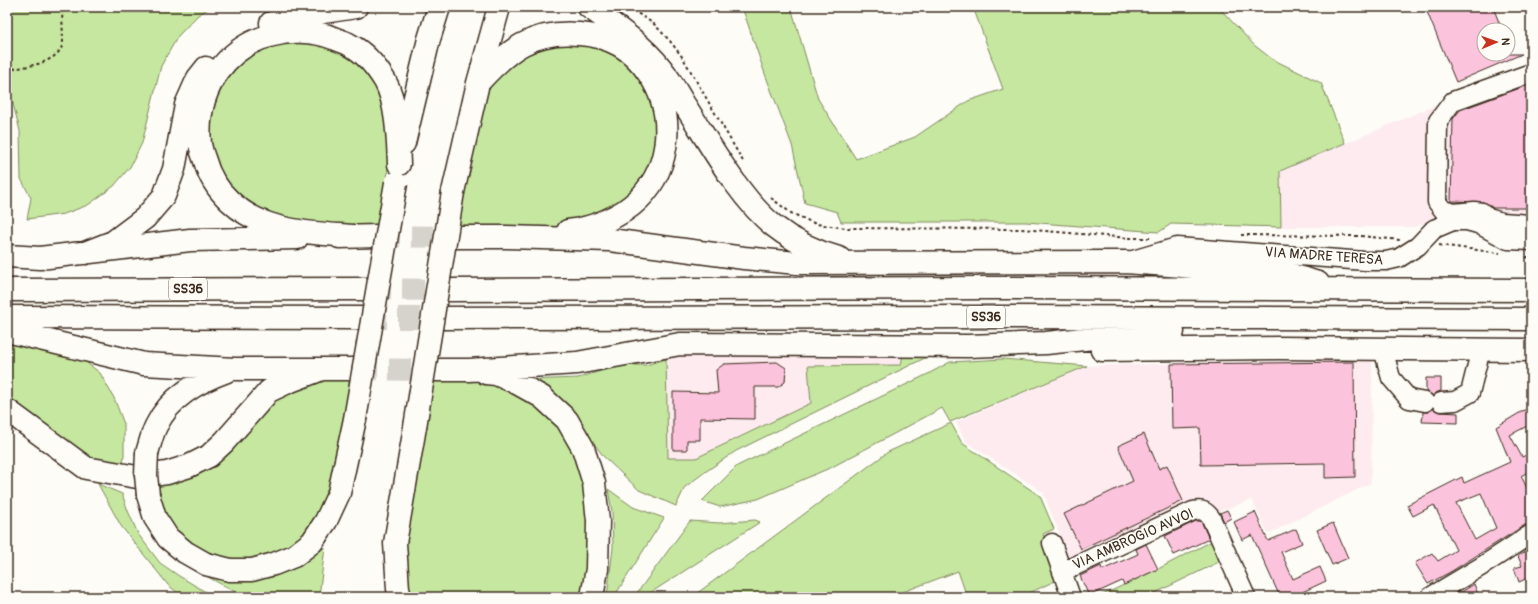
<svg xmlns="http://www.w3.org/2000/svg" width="1538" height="604" viewBox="0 0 1538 604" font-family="Pangolin,sans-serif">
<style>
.built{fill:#fdebef}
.green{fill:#c6e7a0;stroke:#80885f}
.building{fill:#fcc4dc;stroke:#3b2a1e;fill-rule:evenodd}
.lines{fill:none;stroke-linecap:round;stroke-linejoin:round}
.highway-tunnel{stroke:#d6d2cc;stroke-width:22;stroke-dasharray:22 11;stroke-linecap:butt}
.minor-casing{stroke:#3b2a1e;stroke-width:21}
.highway-casing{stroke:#3b2a1e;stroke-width:25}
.path{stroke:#3b2a1e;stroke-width:2;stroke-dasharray:3 3;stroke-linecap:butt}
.minor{stroke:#fdfcf7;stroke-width:18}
.highway{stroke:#fdfcf7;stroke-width:22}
.minor-bridge-casing{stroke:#3b2a1e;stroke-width:21;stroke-linecap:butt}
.highway-bridge-casing{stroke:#3b2a1e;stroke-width:25;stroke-linecap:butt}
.minor-bridge{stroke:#fdfcf7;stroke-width:18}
.highway-bridge{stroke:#fdfcf7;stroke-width:22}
.labels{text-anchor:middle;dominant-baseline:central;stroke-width:3;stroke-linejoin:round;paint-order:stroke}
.shield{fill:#fdfcf7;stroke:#75695f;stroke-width:1}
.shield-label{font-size:13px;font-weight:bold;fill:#3b2a1e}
.street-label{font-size:14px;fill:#3b2a1e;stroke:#fdfcf7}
</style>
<rect width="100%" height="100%" fill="#fdfcf7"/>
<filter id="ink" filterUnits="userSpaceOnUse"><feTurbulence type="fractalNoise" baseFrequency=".025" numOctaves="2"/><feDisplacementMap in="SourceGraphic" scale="8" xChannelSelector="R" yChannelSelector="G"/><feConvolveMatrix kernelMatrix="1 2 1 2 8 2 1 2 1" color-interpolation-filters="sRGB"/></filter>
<g filter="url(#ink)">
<path class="built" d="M1531 65V236L1442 218 1413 227H1281L1280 171Z
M666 354 903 355 901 365 808 366 811 403 696 458H668Z
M1372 358 1371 483 1268 534 1252 500 1070 561 1043 492 966 442 956 422 1087 366Z"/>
<path class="green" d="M7 7H211L198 15 178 36 161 66 142 143 130 167 114 186 88 205 64 214 27 219 31 198 21 179 20 131 10 92 7 93Z
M742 7H791L818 99 856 159 915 137 968 101 1003 89 973 7H1220L1222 11 1254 45 1272 59 1321 83 1345 143 1280 171 1281 227 1171 224 1159 232 1026 222H841L837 212 805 203 792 145 765 74Z
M560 39 613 50 650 87 661 141 638 192 580 224 553 227 456 226 482 103 495 77 521 52Z
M316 40 359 60 386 102 389 145 387 182 380 227 339 226 269 216 236 196 213 159 208 132 212 104 224 77 243 57 262 46Z
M7 342 82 359 100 373 114 398 124 424V456L122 469 90 459 7 402Z
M933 354 736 451 705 472 685 487 676 506 639 490 604 457 581 426 525 380 578 378 620 365H646L666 359 668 458H696L811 403 808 366 901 365 903 355Z
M1003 359 1087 366 950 422 942 408 832 467 758 499 720 507 702 501 737 466 928 374 950 362Z
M354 377 335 491 301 544 247 564 199 553 165 520 154 487 190 477 221 458 246 434 270 402 316 380Z
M432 378 474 379 519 392 562 426 587 480V597H409L405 535Z
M951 423 962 443 1040 496 1054 529 1043 534 1059 579 1021 597H967L958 571 890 597H692L888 452Z
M98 484 122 494 128 511 138 534 160 563 179 576 214 597H183L168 585 121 526Z
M608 489 633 507 664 518 614 597H607L613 548 612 512Z
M755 520 760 522 644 597H634L690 521 720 523Z
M1214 540 1223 560 1147 597H1098L1158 569Z
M325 547 319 597H245L193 569 216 577 243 582 272 577 301 566Z"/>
<path class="building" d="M1425 7H1493L1502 30H1484V54H1522L1456 82Z
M1531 84V208H1493L1483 202 1451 201 1453 119 1460 110Z
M777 362 786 368 785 382 778 387H755V419L700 418V440H687V450H673V392L718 393 716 370 724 364Z
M1354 362 1355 477 1325 478V463L1201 465 1200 428 1172 429 1171 364Z
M1426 378H1441V391L1435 393 1433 396 1426 391Z
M1531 406V424L1510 435 1522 457 1531 453V470L1521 476 1531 496V524L1525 525 1452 571 1428 584 1415 563 1432 553 1438 561 1456 550 1434 505 1413 516 1407 505 1462 477 1464 483 1510 462 1496 427ZM1481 493 1496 528 1475 540 1456 503Z
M1433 409 1441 412 1458 413V423L1422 422 1423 412H1428Z
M1144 434 1159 469 1167 465 1183 501 1081 549 1064 514 1133 481 1118 446Z
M1227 510 1231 518 1224 522 1220 513Z
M1255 512 1268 541 1296 529 1302 543 1281 552 1293 579 1320 567 1326 581 1296 595 1295 592 1280 597 1252 535 1242 540 1234 522Z
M1196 521H1200L1202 523 1209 539 1174 555 1165 536Z
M1333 523 1348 558 1332 565 1317 530Z
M1146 544 1158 569 1124 585 1122 581 1089 596 1080 576 1101 566 1102 570 1138 554 1136 549Z
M1531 548V585L1528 578 1519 582 1514 568 1522 566 1518 556Z
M1474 584 1479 597H1454Z"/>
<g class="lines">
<path class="highway-tunnel" d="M378 236 454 237
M369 289 446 290
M365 318H441
M356 369 433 370"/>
<g class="minor-casing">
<path id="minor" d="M1531 73 1453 101 1438 121 1437 202 1443 210 1454 213 1474 211 1482 212 1488 218 1502 222 1531 224
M1434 229 1453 221H1467L1478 224 1508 240 1531 241
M1133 260 1177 247 1365 261H1386L1399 258
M1383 349 1391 378 1409 399 1425 402
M1441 402 1455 401 1470 393 1481 349
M1052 543 1071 597
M1062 572 1193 511C1202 509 1206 511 1211 518L1246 597
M1430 597 1482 566 1531 534"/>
</g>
<g class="highway-casing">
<path id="highway" d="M589 7C615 26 641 43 661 68 670 79 677 92 684 104 709 142 739 198 774 226 793 241 817 252 839 258
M271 23 303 15 356 7
M478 83C508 50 532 30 579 34 610 36 632 48 649 74 675 112 672 166 639 199 621 217 593 228 568 231
M404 143 429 39 439 7
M453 192 478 83 499 7
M353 236C325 234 296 233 269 224 240 215 213 191 205 161 203 156 201 150 200 144 195 89 227 41 283 33 301 30 319 32 336 39 340 41 346 42 350 45 364 52 377 68 385 81 397 102 398 141 399 164
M339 237 378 236
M454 237H507L610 240 744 258 797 263 1125 262 1285 273 1318 283
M85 253 113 242 145 218 164 196 174 169 186 105 198 78 206 68
M7 256 40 258 190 240 297 238
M7 290 369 289
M446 290 995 288 1531 290
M7 317 365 318
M441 318 993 317 1531 319
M7 331 144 364 235 369H356
M1102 350 1277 348 1531 350
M433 370H469L577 363 680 344 968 346 1046 343 1094 338 1173 332
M486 373 496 374 515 382 542 397 567 420 583 448 594 483 598 521 597 569 592 597
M7 410 86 468 137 477 167 473 189 466 209 456 224 442 269 391 288 382 322 369
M147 453C150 444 152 434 156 426 170 397 197 382 227 371
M148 495 155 518 168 538 185 552 206 564 230 570H252L274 564 294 556 312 542 326 521 339 493 355 419
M400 597 398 589 395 543 415 427"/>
</g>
<path class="path" d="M628 7 654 24 670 41 683 58 744 163
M7 70C26 66 56 65 63 44L62 7
M771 198 791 213 816 224 847 228 1020 229 1129 238H1152
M1241 235 1361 236 1400 240
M1439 245 1500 253
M1526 257 1531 258"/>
<use href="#minor" class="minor"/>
<use href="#highway" class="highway"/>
<g class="minor-bridge-casing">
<path id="minor-bridge" d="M1399 258 1418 246 1434 229"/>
</g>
<g class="highway-bridge-casing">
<path id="highway-bridge" d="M355 419 396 183
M415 427 453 192
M147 453 146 475 148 495"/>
</g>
<use href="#minor-bridge" class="minor-bridge"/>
<use href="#highway-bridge" class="highway-bridge"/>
</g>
</g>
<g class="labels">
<g class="shield">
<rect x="169" y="278" width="38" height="22" rx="3"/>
<rect x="967" y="306" width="38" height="22" rx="3"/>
</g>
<g class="shield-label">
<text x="188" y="289">SS36</text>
<text x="986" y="317">SS36</text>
</g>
<g class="street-label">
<text transform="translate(1324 256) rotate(4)">VIA MADRE TERESA</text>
<text transform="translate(1133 539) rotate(-24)">VIA AMBROGIO AVVOI</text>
</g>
</g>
<rect width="1538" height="604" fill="none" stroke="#fdfcf7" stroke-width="24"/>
<rect x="12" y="12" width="1514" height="580" fill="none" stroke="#3b2a1e" stroke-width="1.5" filter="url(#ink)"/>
<g transform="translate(1496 42) rotate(88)"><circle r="19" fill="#fdfcf7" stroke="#afa8a0"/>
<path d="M0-3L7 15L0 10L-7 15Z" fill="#c8321e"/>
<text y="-6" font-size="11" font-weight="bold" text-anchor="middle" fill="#3b2a1e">N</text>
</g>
</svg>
